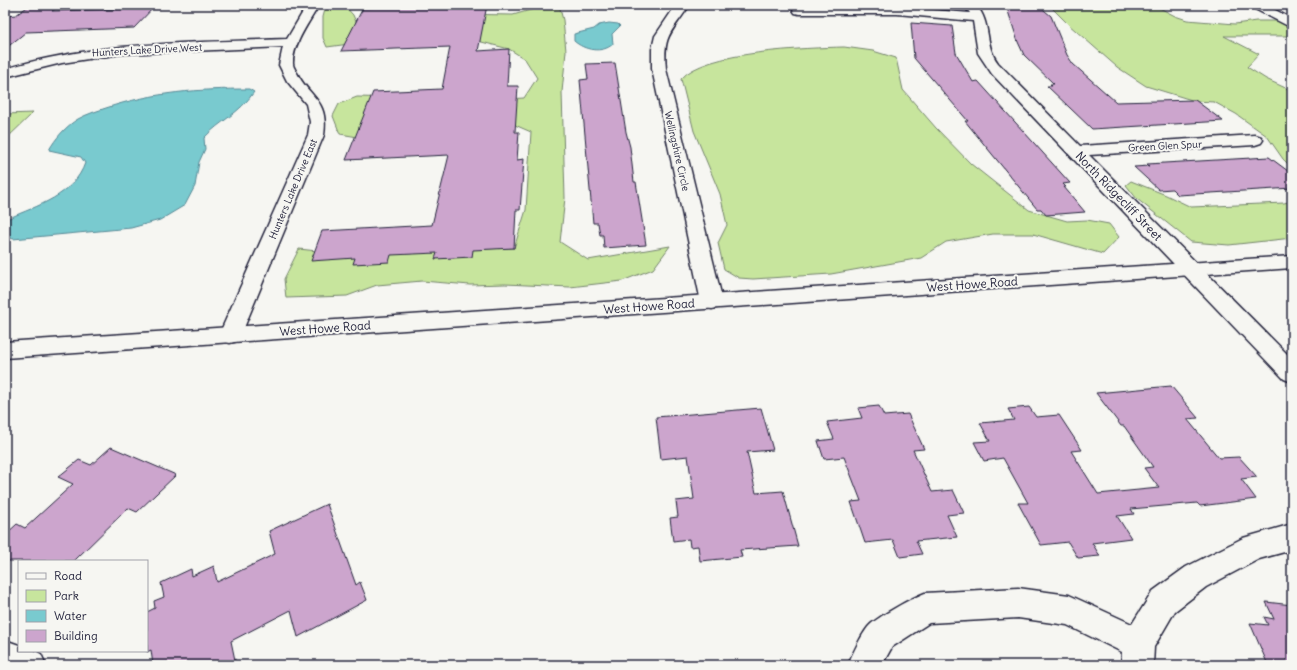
<svg xmlns="http://www.w3.org/2000/svg" width="1297" height="670" viewBox="0 0 1297 670" font-family="Delius,sans-serif">
<style>
.green{fill:#c7e59d;stroke:#74846c}
.water{fill:#79cacf;stroke:#568794}
.building{fill:#cca5cd;stroke:#22223b}
.lines{fill:none;stroke-linecap:round;stroke-linejoin:round}
.minor-casing{stroke:#22223b;stroke-width:3}
.secondary-casing{stroke:#22223b;stroke-width:3}
.minor{fill:#f6f6f2;fill-rule:evenodd}
.secondary{fill:#f6f6f2;fill-rule:evenodd}
.labels{text-anchor:middle;dominant-baseline:central;stroke-width:4;stroke-linejoin:round;paint-order:stroke}
.far-street-label{font-size:10px;fill:#22223b;stroke:#f6f6f2}
.street-label{font-size:12px;fill:#22223b;stroke:#f6f6f2}
</style>
<rect width="100%" height="100%" fill="#f6f6f2"/>
<filter id="ink" filterUnits="userSpaceOnUse"><feTurbulence type="fractalNoise" baseFrequency=".025" numOctaves="2"/><feDisplacementMap in="SourceGraphic" scale="8" xChannelSelector="R" yChannelSelector="G"/><feConvolveMatrix kernelMatrix="1 2 1 2 8 2 1 2 1" color-interpolation-filters="sRGB"/></filter>
<g filter="url(#ink)">
<path class="green" d="M334 5H344L353 15 356 22 448 14 513 15 534 9 536 5H559L563 20 566 51 562 92 565 198 560 242 588 260 670 246 653 269 622 281 570 287 505 284 470 285 422 281 377 285 347 296 286 298 284 279 299 249 335 253 514 248 526 210 531 132 515 125 467 126 364 138 340 134 333 116 339 104 357 97 490 100 524 98 537 78 525 59 509 49 462 37 364 42 327 47 323 38V17L326 6Z
M1049 5H1154L1175 16 1187 20 1235 24 1256 21H1283L1292 27V36H1224L1259 54 1247 67 1266 79 1292 91V168L1283 159 1267 136 1236 114 1214 102 1195 101 1146 86 1117 67 1068 24Z
M844 47 873 51 896 58 903 90 936 128 971 164 1029 210 1067 221 1087 220 1109 224 1119 237 1103 254 1033 234H993L946 242 921 258 831 274 753 279 739 278 724 269 718 243 727 225 720 194 694 131 681 79C704 51 807 48 844 47Z
M33 113 5 140V114Z
M1131 181 1166 195 1191 207 1284 203 1292 201V238L1229 245 1191 242 1137 199 1126 185Z"/>
<path class="water" d="M609 23 618 24 620 26 612 34 613 44C602 54 584 50 574 41V34L594 29 599 25Z
M249 89 254 92C239 114 221 120 204 138L205 149 199 162 195 186 185 205 160 220 131 228 13 239 5 235V223L9 218C37 206 74 195 85 163L81 157 49 150C55 139 66 126 78 119 87 114 97 111 106 108 154 92 199 89 249 89Z"/>
<path class="building" d="M30 5H60L52 11 124 9 128 5H156L134 28 26 32 5 49V16L16 15Z
M430 5H487L478 51 509 49 507 86H518L515 132H519L517 160 524 159 520 210H516L514 248 473 250 472 257 435 259 437 253 391 255 389 262 353 264 355 258 311 261 322 231 432 225 449 155 346 160 373 92 442 89 450 47 341 51 363 8Z
M1006 5H1038L1051 16 1067 55 1073 64 1116 102 1195 100 1223 121 1092 129 1047 86H1052L1050 84H1054L1024 55 1018 42Z
M911 23 952 26 956 53 973 82 978 81 1070 183 1063 184 1066 187H1064L1085 212 1046 215 1041 209H1037L965 121H968L914 58Z
M615 63 626 132 630 147 634 182H636L646 245 604 248 603 235H600L598 223H593L580 80 588 79 586 64Z
M1269 157 1292 174V188L1178 195 1172 189 1159 190 1134 167 1149 166 1147 164Z
M1171 386 1198 418 1187 419 1219 458 1239 457 1257 477 1241 479 1256 499 1200 506 1197 503 1131 509 1134 514 1117 516 1131 538 1092 543 1100 556 1078 558 1068 542 1041 545 1018 503H1028L1003 458 984 461 974 442 990 441 980 423 1014 420 1008 409 1029 407 1036 417 1059 415 1082 450 1071 451 1098 494 1159 488 1144 468 1153 467 1124 426H1121L1096 393Z
M879 406 884 416 908 414 924 449 913 450 932 492 953 490 964 513 947 515 957 537 916 541 922 554 900 557 893 540 865 543 851 502 861 501 844 457 824 459 818 441 834 439 827 422 862 418 858 408Z
M761 408 773 450 747 452 756 493 783 491 798 546 740 550 742 557 700 561 698 546 690 547 689 539 673 541 670 518 678 517 676 501 694 499 688 456 661 459 656 417Z
M111 447 176 475 137 512 128 508 74 561H5V535L17 524 25 528 73 484 58 477 79 460 91 465Z
M327 504 356 585 360 582 367 600 298 637 291 610 231 641 236 665H153L151 650 147 652V612L155 608 154 601 164 597 161 583 191 569 192 576 214 566 217 582 275 554 269 531Z
M1266 602 1292 605V665H1268L1250 623 1268 625 1264 617 1274 619Z"/>
<g class="lines">
<g class="minor-casing">
<path id="minor" d="M307 5H319C310 21 292 45 293 64 293 67 296 70 297 73 310 99 329 99 324 135L241 335 238 341 230 343 222 341 219 335 308 135 310 122 306 104 287 81 279 65 283 47 121 54 62 63 5 77V69C97 41 192 43 287 39Z
M676 5H688L687 9C670 34 663 36 666 69L723 302 719 307 712 309 705 307 701 302 652 69V49L655 36Z
M964 5H976C992 23 984 45 998 63L1080 146 1255 135 1261 137 1263 140 1261 143 1255 145 1089 155 1292 359V382L1284 379 992 74 978 53 973 21 897 14H799L795 13 793 10 795 7 799 6 897 7 970 13Z
M1251 5H1266L1292 19V28L1253 8Z
M1292 524V550L1259 559 1206 587 1175 611 1154 647 1153 665H1121L1122 652 1067 625 1018 618 929 623 892 647 882 665H848C852 655 863 631 871 624 883 614 910 599 925 593L1018 588 1069 595 1132 624 1153 591 1186 567 1243 538Z
M5 640 19 645V651H35L41 654 46 665H5Z"/>
</g>
<g class="secondary-casing">
<path id="secondary" d="M1292 256V268L5 358V342Z"/>
</g>
<use href="#minor" class="minor"/>
<use href="#secondary" class="secondary"/>
</g>
</g>
<g class="labels">
<g class="far-street-label">
<text transform="translate(147 50) rotate(-3)">Hunters Lake Drive West</text>
<text transform="translate(1165 146) rotate(-3)">Green Glen Spur</text>
<text transform="translate(677 151) rotate(77)">Wellingshire Circle</text>
<text transform="translate(293 189) rotate(-67)">Hunters Lake Drive East</text>
</g>
<g class="street-label">
<text transform="translate(1119 196) rotate(46)">North Ridgecliff Street</text>
<text transform="translate(972 284) rotate(-4)">West Howe Road</text>
<text transform="translate(649 306) rotate(-4)">West Howe Road</text>
<text transform="translate(325 328) rotate(-4)">West Howe Road</text>
</g>
</g>
<rect width="1297" height="670" fill="none" stroke="#f6f6f2" stroke-width="20"/>
<rect x="10" y="10" width="1277" height="650" fill="none" stroke="#22223b" stroke-width="1.5" filter="url(#ink)"/>
<rect x="18" y="560" width="130" height="92" fill="#f6f6f2" stroke="#a1a1a9"/>
<rect x="26" y="573" width="20" height="6" fill="#f6f6f2" stroke="#a1a1a9"/>
<text x="54" y="580" font-size="12" fill="#22223b">Road</text>
<rect x="26" y="590" width="20" height="12" fill="#c7e59d" stroke="#a1a1a9"/>
<text x="54" y="600" font-size="12" fill="#22223b">Park</text>
<rect x="26" y="610" width="20" height="12" fill="#79cacf" stroke="#a1a1a9"/>
<text x="54" y="620" font-size="12" fill="#22223b">Water</text>
<rect x="26" y="630" width="20" height="12" fill="#cca5cd" stroke="#a1a1a9"/>
<text x="54" y="640" font-size="12" fill="#22223b">Building</text>
</svg>
